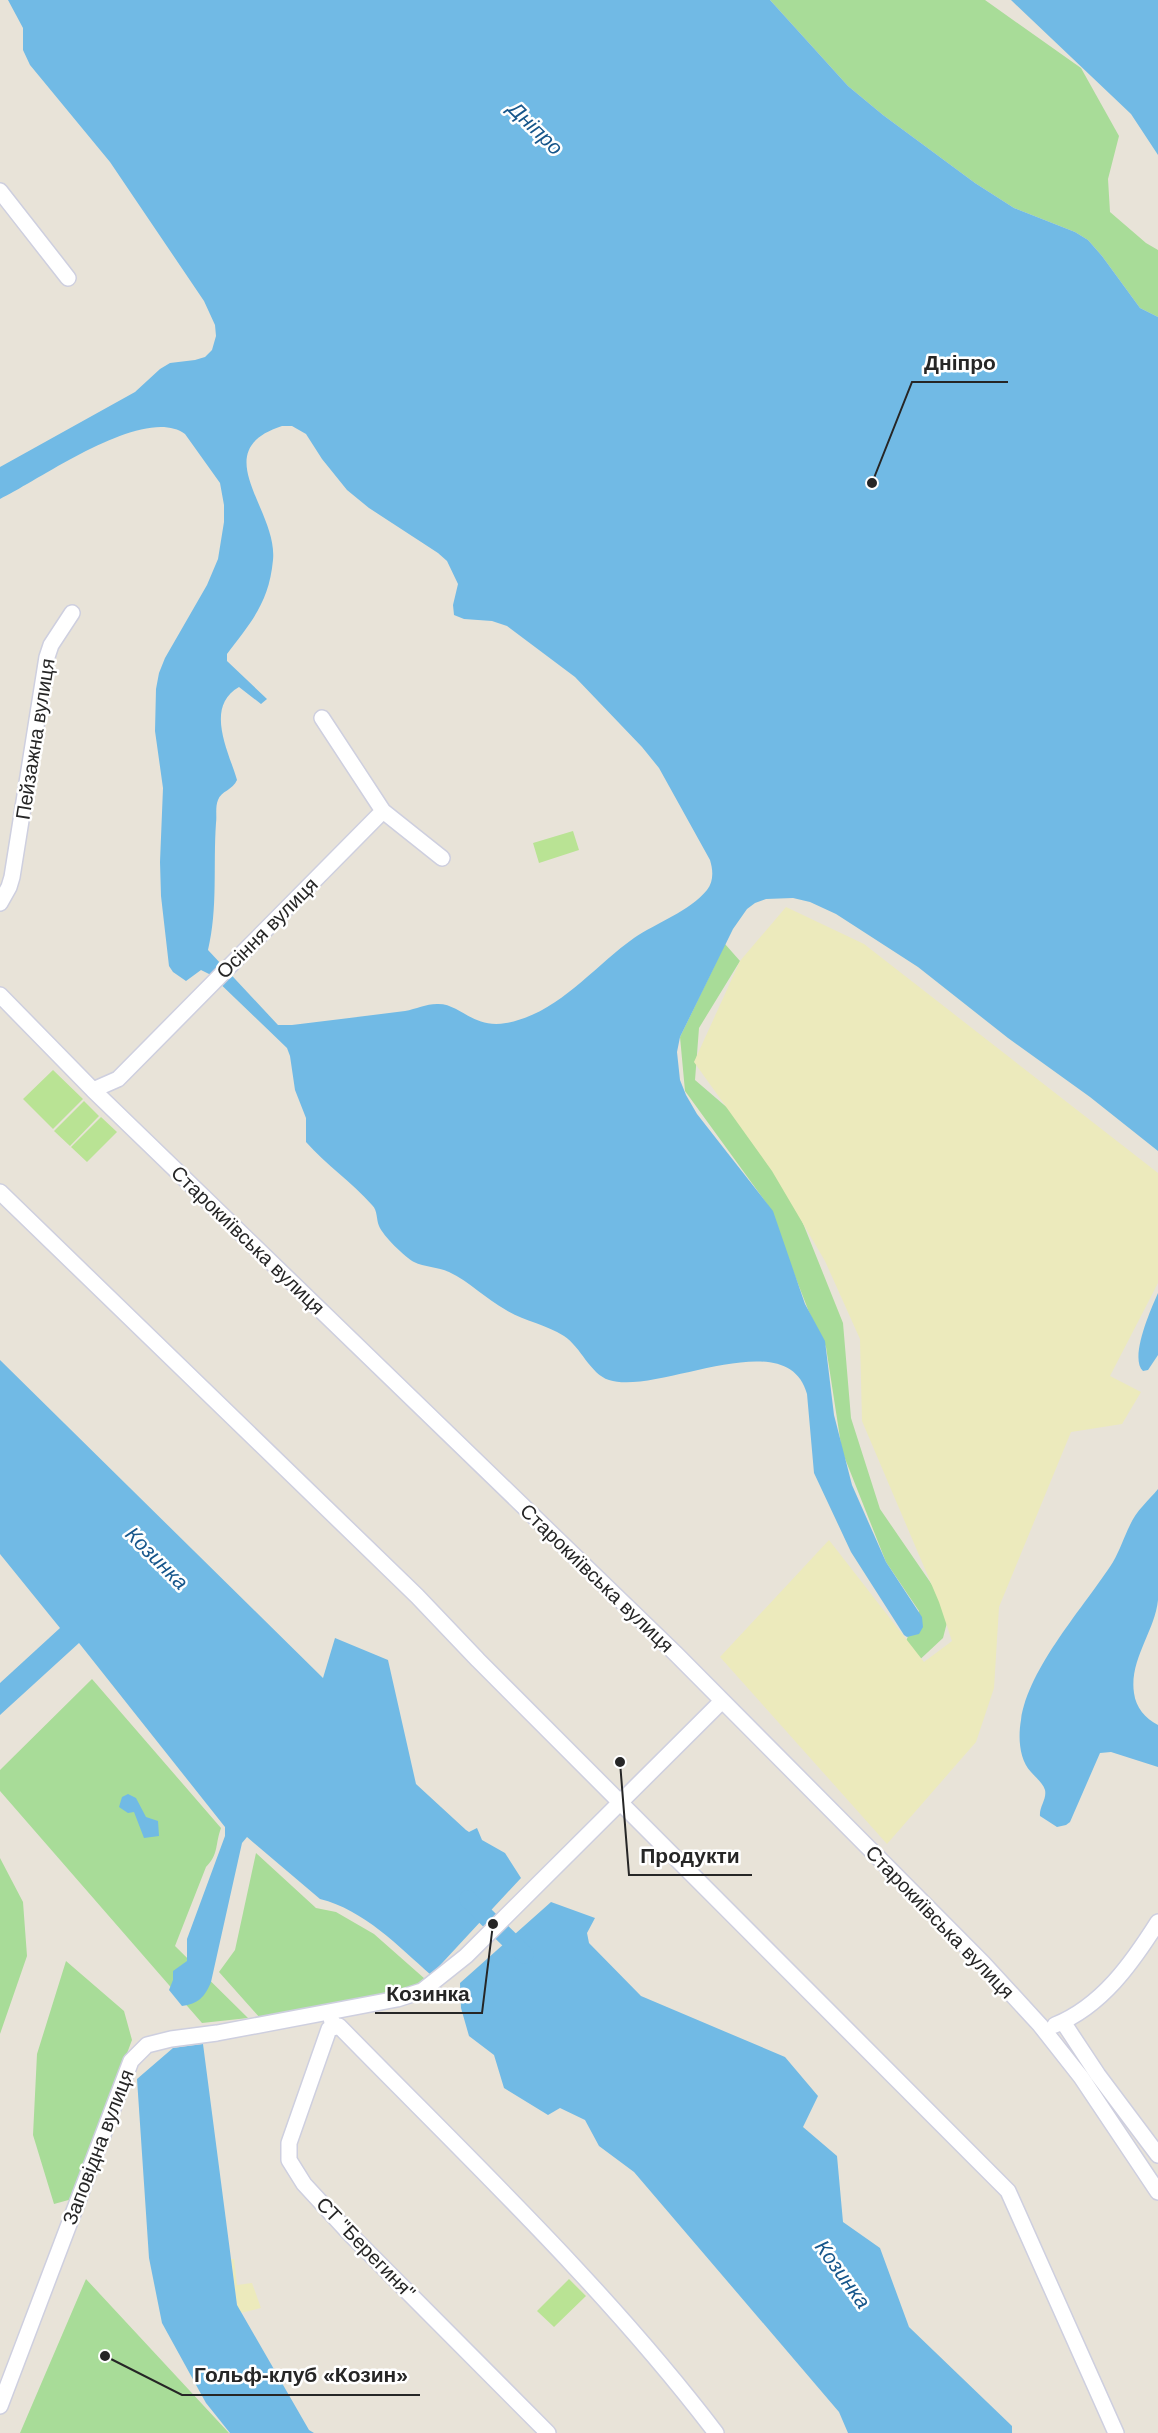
<svg xmlns="http://www.w3.org/2000/svg" width="1158" height="2433" viewBox="0 0 1158 2433" font-family="Helvetica,sans-serif">
<style>
.green{fill:#a8dc98}
.sand{fill:#eceabc}
.pitch{fill:#b9e394}
.water{fill:#71bae5;fill-rule:evenodd}
.lines{fill:none;stroke-linecap:round;stroke-linejoin:round}
.river{stroke:#71bae5;stroke-width:18}
.minor-casing{stroke:#cecfdf;stroke-width:18}
.minor{stroke:#fff;stroke-width:15}
.labels{text-anchor:middle;dominant-baseline:central;stroke-width:5;stroke-linejoin:round;paint-order:stroke}
.street-label{font-size:20px;fill:#262626;stroke:#fff}
.water-label{font-size:21px;font-style:italic;fill:#16568b;stroke:#fff}
.leader{fill:none;stroke:#262626;stroke-width:2}
.callout-dot{fill:#262626;stroke:#fff;stroke-width:2}
.callout-label{font-size:21px;text-anchor:middle;font-weight:bold;fill:#262626;stroke:#fff;stroke-width:5;stroke-linejoin:round;paint-order:stroke}
</style>
<rect width="100%" height="100%" fill="#e8e3d8"/>
<path class="green" d="M770 0H985L1081 68 1119 136 1108 179 1110 212 1146 243 1158 250V317L1140 308 1102 256 1088 240 1075 232 1014 208 975 183 883 115 848 86Z
M725 944 740 961 699 1028 695 1080 772 1146 843 1323 851 1418 880 1509 950 1611 943 1638 883 1694 919 1611 886 1562 842 1451 826 1347 809 1312 767 1204 685 1091 680 1037Z
M92 1679 221 1828C215 1844 219 1854 206 1867L175 1946 248 2018 202 2023 0 1791V1770Z
M256 1853 316 1908 336 1912 374 1934 425 1979 415 1988 261 2019 219 1972 235 1950Z
M0 1858 23 1902 27 1956 0 2034Z
M66 1961 124 2011 132 2040 72 2199 54 2204 33 2135 37 2054Z
M86 2279 229 2433H20Z"/>
<path class="sand" d="M786 907 864 944 1158 1173V1283L1110 1376 1141 1392 1122 1424 1071 1432 999 1607 994 1688 976 1742 887 1844 720 1657 829 1540 924 1662 952 1641 939 1602 862 1421 860 1339 825 1261 772 1171 694 1062 740 961Z
M231 2259H234L237 2285 252 2283 261 2308 241 2313 237 2305Z"/>
<path class="pitch" d="M573 831 579 850 539 863 533 843Z
M53 1070 83 1099 53 1129 23 1099Z
M84 1101 99 1116 70 1146 54 1131Z
M101 1117 117 1132 87 1162 71 1147Z
M569 2279 586 2296 554 2327 537 2311Z"/>
<path class="water" d="M8 0H770L848 86 883 115 975 183 1014 208 1075 232 1088 240 1102 256 1140 308 1158 317V1151L1090 1097 1008 1038 918 967 836 914 810 902 793 898 766 899 755 903 747 909 733 929 680 1037 677 1052 680 1080 686 1095 697 1114 773 1211 805 1304 825 1341 834 1415 852 1485 886 1562 922 1617 923 1627 919 1634 907 1637 904 1635 851 1552 814 1473 807 1394C787 1321 658 1396 609 1380 590 1374 581 1347 564 1336 545 1324 524 1321 506 1310 486 1299 470 1282 449 1272 438 1267 424 1267 414 1262 405 1257 383 1236 379 1226 376 1219 378 1211 372 1205 352 1182 326 1165 306 1142V1118L295 1090 290 1056 287 1048 211 975 201 970 186 981 173 972 169 966 161 896 160 862 163 788 155 731 156 689 159 673 165 658 207 585 218 559 224 522V505L220 483 185 434C144 404 40 480 0 499V467L135 392 160 369 170 363 195 360 205 357 212 350 216 336 215 325 204 301 110 162 30 65 23 50V28ZM282 426H292L306 434 322 459 347 490 369 508 438 553 447 561 458 584 453 605 454 615 464 619 492 621 507 626 575 677 642 747 659 768 710 860C713 870 714 881 707 890 690 911 656 923 634 938 593 967 558 1014 506 1023 472 1029 460 1003 437 1004 426 1004 416 1009 405 1011 368 1016 330 1020 292 1025H278L208 950C218 908 213 866 216 823 217 816 215 807 218 800 221 791 233 790 237 780 229 752 204 707 239 687L261 704 267 699 227 661V654C251 622 269 603 273 560 278 509 205 451 282 426Z
M1011 0H1158V155L1131 114Z
M1158 1293V1355L1148 1370 1143 1371C1129 1358 1151 1309 1158 1293Z
M0 1360 323 1678 335 1638 388 1660 416 1784 466 1830 469 1832 477 1828 482 1840 505 1853 521 1878 431 1975C398 1946 364 1910 320 1899L247 1837 242 1843 211 1982C205 1997 198 2004 182 2006L169 1990 173 1980V1971L187 1961V1939L225 1836V1827L79 1643 0 1715V1683L60 1628 0 1554Z
M1158 1489C1158 1525 1158 1564 1158 1600 1155 1631 1129 1660 1134 1693 1136 1708 1145 1718 1158 1725V1767L1111 1752 1100 1753 1070 1822 1066 1825 1057 1827 1040 1816C1039 1807 1047 1799 1045 1790 1043 1783 1035 1777 1031 1772 1019 1759 1018 1737 1021 1720 1028 1668 1085 1606 1113 1562 1120 1550 1124 1537 1130 1525 1136 1511 1149 1500 1158 1489Z
M128 1794 136 1798 146 1817 158 1821 159 1836 144 1838 134 1812 128 1813 119 1807 122 1797Z
M551 1902 595 1918 587 1933 589 1943 641 1996 785 2057 818 2096 803 2127 837 2156 843 2222 880 2248 909 2327 1012 2426V2433H848L839 2412 634 2172 599 2146 585 2120 560 2108 548 2115 504 2088 494 2055 469 2036 461 2008 460 1983Z
M203 2044 237 2305 309 2430 314 2433H230L206 2403 162 2323 149 2258 137 2079 173 2048Z"/>
<g class="lines">
<path class="river" d="M468 1899 525 1955"/>
<g class="minor-casing">
<path id="minor" d="M0 191 68 278
M322 718 383 811
M0 903 9 887 12 877 47 657 51 645 72 613
M0 995 93 1090 676 1654 983 1963 1040 2025 1081 2077 1158 2192
M93 1090 118 1079 383 811 442 858
M0 1192 417 1596 478 1660 1008 2191 1116 2433
M330 2012 333 2028 339 2026C468 2158 604 2286 716 2433
M1063 2022 1098 2075 1158 2155
M1055 2025C1102 2006 1132 1963 1158 1922
M333 2028 329 2029 289 2143V2160L304 2184 350 2234 548 2433
M0 2406 131 2061 147 2045 171 2039 217 2033 397 1999 422 1991 466 1956 722 1701"/>
</g>
<use href="#minor" class="minor"/>
</g>
<g class="labels">
<g class="street-label">
<text transform="translate(35 739) rotate(-81)">Пейзажна вулиця</text>
<text transform="translate(267 928) rotate(-45)">Осіння вулиця</text>
<text transform="translate(248 1240) rotate(44)">Старокиївська вулиця</text>
<text transform="translate(597 1578) rotate(44)">Старокиївська вулиця</text>
<text transform="translate(940 1922) rotate(46)">Старокиївська вулиця</text>
<text transform="translate(98 2147) rotate(-69)">Заповідна вулиця</text>
<text transform="translate(366 2248) rotate(46)">СТ "Берегиня"</text>
</g>
<g class="water-label">
<text transform="translate(536 128) rotate(44)">Дніпро</text>
<text transform="translate(157 1558) rotate(45)">Козинка</text>
<text transform="translate(843 2274) rotate(54)">Козинка</text>
</g>
</g>
<path class="leader" d="M872 483L912 382H1008M620 1762L629 1875H752M493 1924L482 2013H375M105 2356L182 2395H420"/>
<g class="callout-dot">
<circle cx="872" cy="483" r="6"/>
<circle cx="620" cy="1762" r="6"/>
<circle cx="493" cy="1924" r="6"/>
<circle cx="105" cy="2356" r="6"/>
</g>
<g class="callout-label">
<text x="960" y="370">Дніпро</text>
<text x="690" y="1863">Продукти</text>
<text x="428" y="2001">Козинка</text>
<text x="301" y="2382">Гольф-клуб «Козин»</text>
</g>
</svg>
